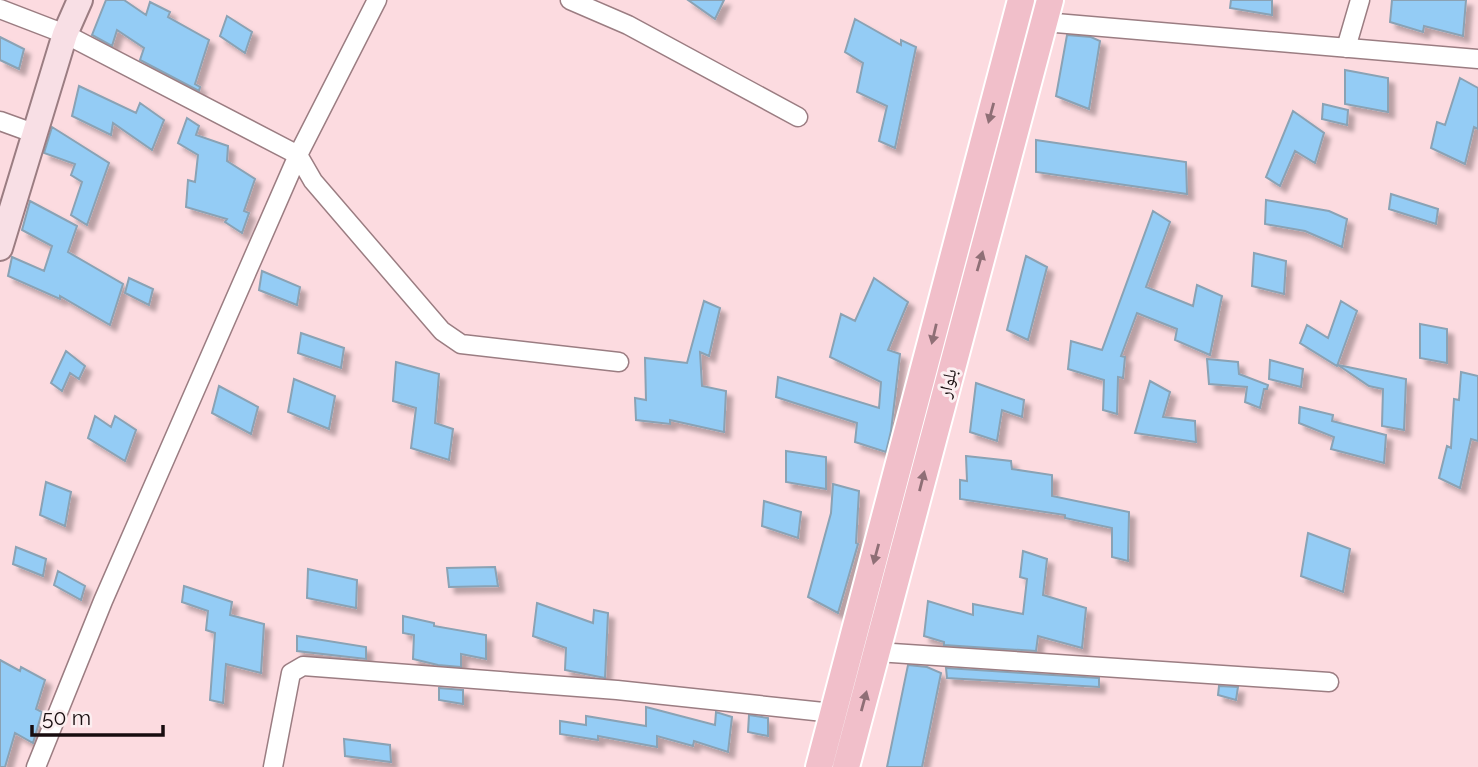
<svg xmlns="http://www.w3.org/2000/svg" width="1478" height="767" viewBox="0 0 1478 767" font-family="Raleway,'Noto Naskh Arabic',sans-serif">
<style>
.building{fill:#94ccf5;stroke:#8aa2b4;stroke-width:2;filter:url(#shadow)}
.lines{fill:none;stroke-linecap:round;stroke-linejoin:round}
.street-casing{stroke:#9b7d82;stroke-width:21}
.secondary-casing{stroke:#9b7d82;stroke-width:28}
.primary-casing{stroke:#fff;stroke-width:30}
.street{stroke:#fff;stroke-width:18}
.secondary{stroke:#f8dfe5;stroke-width:24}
.primary{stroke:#f1bfca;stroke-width:26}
.oneway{fill:#8f6f76}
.labels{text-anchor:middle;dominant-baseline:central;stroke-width:6;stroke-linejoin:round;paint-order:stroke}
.street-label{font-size:18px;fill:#180d0f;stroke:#fbeef0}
</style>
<defs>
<filter id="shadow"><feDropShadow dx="6" dy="6" stdDeviation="2" flood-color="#0004"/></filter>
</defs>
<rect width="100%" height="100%" fill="#fcdbe0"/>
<path class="building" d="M106 0H124L146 15 150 2 170 12 168 17 209 40 195 84 200 87 199 91 140 60 144 48 117 30 112 46 92 35Z
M688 0H724L715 19Z
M1231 0H1272V15L1230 8Z
M1392 0H1466L1463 36 1424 26 1423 32 1390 22Z
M227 16 252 32 245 53 220 36Z
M855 19 901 45V40L916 47 895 148 879 141 887 106 857 92 863 63 845 52Z
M1067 35 1091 37 1100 41 1089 109 1056 96Z
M0 37 24 49 19 69 0 60Z
M1345 70 1388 78V112L1345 104Z
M1460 78 1478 88V129L1474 127 1465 164 1431 148 1437 122 1445 125Z
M79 86 136 113 140 103 164 120 152 150 113 123 111 135 72 116Z
M1323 104 1348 110 1347 125 1322 119Z
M1293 111 1324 133 1315 163 1295 151 1280 186 1266 177Z
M187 118 199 126 196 135 228 146 227 161 255 179 244 211 249 213 242 233 225 222 227 219 186 207 188 180 195 182 198 155 178 143Z
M52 127 109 163 87 225 71 215 82 182 71 175 75 164 44 153Z
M1036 140 1186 162 1187 194 1036 172Z
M1391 194 1438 209 1436 224 1389 209Z
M1266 200 1329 211 1347 219 1342 247 1305 231 1265 224Z
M30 201 77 226 68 252 123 284 110 325 60 296V299L8 276 12 257 44 271 52 246 22 230Z
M1153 211 1170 222 1146 287 1193 306 1197 285 1222 296 1210 355 1175 340 1177 329 1137 313 1121 356 1125 357 1123 378 1118 377 1117 414 1103 410 1104 380 1068 369 1071 341 1102 350Z
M1254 253 1286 261 1284 294 1252 286Z
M1026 256 1047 267 1028 340 1007 330Z
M262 271 300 287 297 305 259 290Z
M129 278 153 289 149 305 125 293Z
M874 278 908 302 888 350 900 354 891 431 886 452 855 442 857 423 776 397 778 377 879 408 881 382 830 357 841 314 855 321Z
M704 301 720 308 709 356 700 352 702 386 726 391 724 432 670 420V424L636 420 635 398 646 400 645 358 687 363Z
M1341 301 1357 311 1337 366 1300 343 1307 325 1328 338Z
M1420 324 1447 329V363L1420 358Z
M301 333 344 348 341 368 298 353Z
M66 351 85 366 79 379 70 373 62 391 51 383Z
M1207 359 1238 362 1239 374 1268 385 1267 389H1264L1260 408 1245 402 1247 387 1209 384Z
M1270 360 1303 369 1301 387 1269 379Z
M396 362 439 374 435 423 453 429 449 460 411 448 416 408 393 401Z
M1338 365 1406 379 1404 430 1382 426 1383 389 1369 386Z
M1461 372 1478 376V441L1471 439 1460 488 1439 478 1447 446 1451 448 1454 399 1459 400Z
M294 379 335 396 329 429 288 412Z
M1150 381 1170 392 1163 417 1195 421 1196 442 1135 433Z
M976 383 1024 400 1022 417 1002 410 997 441 970 432Z
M219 386 258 407 251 434 212 413Z
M1300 407 1333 415 1332 421 1386 435 1384 463 1331 449 1334 437 1299 423Z
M95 416 111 427 115 416 136 430 125 461 88 438Z
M786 451 826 457V489L786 482Z
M966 456 1011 461 1012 469 1052 475V496L1129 512 1128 561 1112 557V528L1065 518V515L960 499V480L967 481Z
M46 482 71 492 65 526 40 515Z
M833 484 859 491 856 543 858 544 838 613 808 597 831 513Z
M764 501 801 512 798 538 762 526Z
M1308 533 1350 549 1343 592 1301 576Z
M16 547 46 559 43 576 13 564Z
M1023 551 1047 559 1043 595 1086 608 1082 648 1038 636 1036 651 944 645V642L924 636 928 601 973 615V604L1023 614 1027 579 1020 577Z
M495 567 498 586 449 587 447 568Z
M308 569 357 580 356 608 307 598Z
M58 571 85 586 81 600 54 585Z
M184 586 232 602 230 615 264 624 261 673 226 664 223 703 210 700 215 633 206 630 208 611 182 602Z
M537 603 593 623 594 610 608 613 605 678 565 670 566 648 533 636Z
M403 616 434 623V626L486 635V659L461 654V667L438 665 413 659 414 635 403 633Z
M297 636 366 647V659L297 651Z
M0 660 20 671 21 667 45 680 36 709 42 712 33 743 15 733 5 767H0Z
M908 665 927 667 941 673 922 767H887Z
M946 668 1099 678V687L947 678Z
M1219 686 1238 687 1236 700 1218 695Z
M439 688 463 690V704L439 700Z
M646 707 715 725 716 712 732 717 728 752 694 741 693 746 657 736V747L598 736V740L560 734V721L586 725V716L646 726Z
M749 715 768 718V736L748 732Z
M344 739 390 745 391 762 345 756Z"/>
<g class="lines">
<g class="street-casing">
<path id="street" d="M570 0 628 25 798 117
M0 9 65 34 298 155 313 181 442 331 461 344 619 362
M1044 22 1478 59
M1346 48 1360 0
M0 121 36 134
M877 652 1329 682
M36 767 103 601 298 155 377 0
M273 767 291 673 303 666 617 690 833 713"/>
</g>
<g class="secondary-casing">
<path id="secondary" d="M0 248 65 34 80 0"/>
</g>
<g class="primary-casing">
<path id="primary" d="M819 767 1021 0
M846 767 1050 0"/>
</g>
<use href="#street" class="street"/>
<use href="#secondary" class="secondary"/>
<use href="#primary" class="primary"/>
</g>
<defs><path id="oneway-solid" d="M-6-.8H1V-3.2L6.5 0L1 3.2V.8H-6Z" transform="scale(1.75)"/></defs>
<g class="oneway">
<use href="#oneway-solid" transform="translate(991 113) rotate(105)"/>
<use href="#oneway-solid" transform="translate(980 261) rotate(-74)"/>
<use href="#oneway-solid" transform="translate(934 334) rotate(103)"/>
<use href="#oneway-solid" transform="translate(922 481) rotate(-76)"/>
<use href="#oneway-solid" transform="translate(876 554) rotate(105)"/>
<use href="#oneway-solid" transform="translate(864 701) rotate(-75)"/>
</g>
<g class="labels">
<g class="street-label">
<text transform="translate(947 383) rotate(-76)">بلوار</text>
</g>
</g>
<path d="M32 725v10h131v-10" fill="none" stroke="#180d0f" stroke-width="3.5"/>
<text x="42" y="725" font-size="21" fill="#180d0f" stroke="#fbeef0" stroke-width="5" paint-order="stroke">50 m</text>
</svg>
